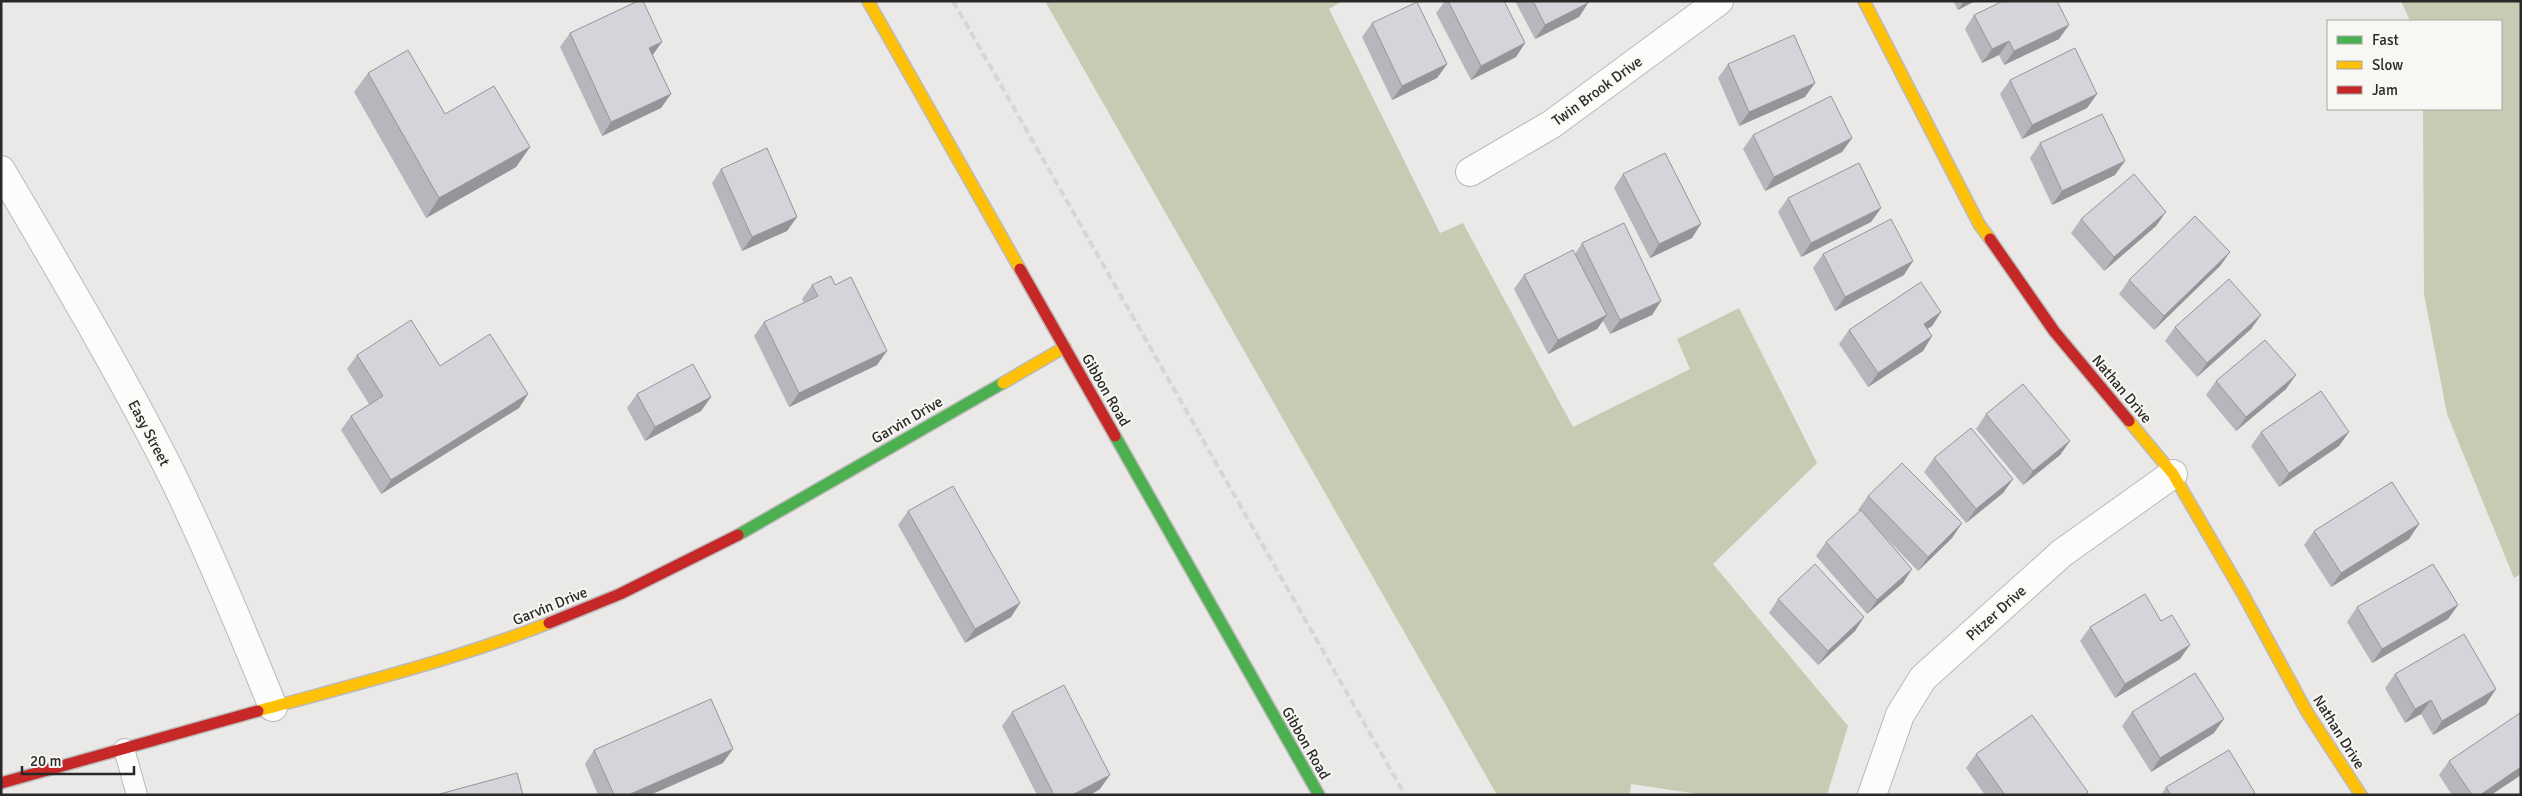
<svg xmlns="http://www.w3.org/2000/svg" width="2522" height="796" viewBox="0 0 2522 796" font-family="Signika,sans-serif">
<style>
.forest{fill:#c6cbb3}
.lines{fill:none;stroke-linecap:round;stroke-linejoin:round}
.lane-casing{stroke:#bbbab9;stroke-width:22}
.street-casing{stroke:#bbbab9;stroke-width:30}
.fast-casing{stroke:#bbbab9;stroke-width:14}
.slow-casing{stroke:#bbbab9;stroke-width:14}
.jam-casing{stroke:#bbbab9;stroke-width:14}
.lane{stroke:#fcfcfb;stroke-width:20}
.street{stroke:#fcfcfb;stroke-width:28}
.fast{stroke:#4caf50;stroke-width:11}
.slow{stroke:#ffc107;stroke-width:11}
.jam{stroke:#c62828;stroke-width:11}
.rail{stroke:#d6d6d6;stroke-width:4;stroke-dasharray:8 4;stroke-linecap:butt}
.wall{fill:#b8b6bc}
.shaded-wall{fill:#969499}
.building{fill:#d6d4db;stroke:#969499}
.labels{text-anchor:middle;dominant-baseline:central;stroke-width:4;stroke-linejoin:round;paint-order:stroke}
.street-label{font-size:15px;fill:#292927;stroke:#f9f7f3}
</style>
<rect width="100%" height="100%" fill="#eae9e7"/>
<path class="forest" d="M1045 1H1342L1329 9 1440 233 1463 223 1573 427 1690 369 1677 339 1739 308 1817 463 1713 564 1848 726 1827 795H1705L1631 784 1630 795H1497Z
M2401 1H2521V574L2514 578 2447 414 2424 294 2423 109H2501V21H2410Z"/>
<g class="lines">
<g class="lane-casing">
<path id="lane" d="M124 749 137 795"/>
</g>
<g class="street-casing">
<path id="street" d="M1 170C59 269 118 368 170 471 208 548 241 628 273 707
M1470 172 1552 124 1719 1
M1872 795 1900 715 1923 678 2062 553 2173 474"/>
</g>
<g class="fast-casing">
<path id="fast" d="M1115 436 1319 795
M738 535 1003 383"/>
</g>
<g class="slow-casing">
<path id="slow" d="M868 1 1020 269
M1864 1 1979 224 1990 239
M1003 383 1065 347
M2129 421 2173 474 2243 594 2307 712 2361 795
M258 711C356 684 455 660 549 623"/>
</g>
<g class="jam-casing">
<path id="jam" d="M1990 239 2054 331 2129 421
M1020 269 1115 436
M549 623 620 594 738 535
M1 783 258 711"/>
</g>
<use href="#lane" class="lane"/>
<use href="#street" class="street"/>
<use href="#fast" class="fast"/>
<use href="#slow" class="slow"/>
<use href="#jam" class="jam"/>
<path class="rail" d="M953 1 1405 795"/>
</g>
<path class="wall" d="M1445 1H1504L1525 43 1516 57 1471 80 1436 13Z
M1515 1H1588V3L1579 17 1535 39Z
M1953 1H1975L1958 10Z
M1974 15 2059 39 2004 65 1999 55 1982 63 1965 29Z
M1372 23 1447 64 1437 78 1392 100 1362 37Z
M570 33 653 55 671 94 661 108 602 136 560 47Z
M1728 64 1805 97 1739 126 1718 78Z
M368 73 445 114 530 147 516 167 426 218 354 92Z
M2010 80 2097 94 2087 108 2022 139 2000 94Z
M1753 135 1852 138 1842 152 1765 191 1743 149Z
M2040 143 2115 175 2052 205 2030 158Z
M721 169 797 217 787 231 742 251 712 183Z
M1623 174 1692 238 1650 258 1614 188Z
M1788 198 1881 208 1871 222 1801 257 1778 212Z
M2081 219 2156 226 2104 271 2071 233Z
M1582 243 1661 301 1652 315 1610 334 1603 321 1597 329 1548 354 1514 289 1524 275 1575 254Z
M2230 252 2220 266 2154 330 2119 294 2129 280Z
M1823 254 1904 275 1835 311 1813 268Z
M812 285H835L877 365 789 407 754 336 764 322 804 303 802 299Z
M1941 312 1932 326 1927 329 1932 336 1923 351 1868 387 1839 344 1849 330Z
M2261 315 2251 329 2197 377 2165 341 2175 327Z
M357 355 440 366 528 394 519 408 381 494 341 430 351 416 369 404 347 369Z
M2216 381 2286 389 2236 431 2206 395Z
M637 394 711 397 701 411 645 441 627 408Z
M1986 414 2070 441 2060 455 2023 485 1976 429Z
M2261 432H2349L2339 446 2279 487 2251 446Z
M1934 458 2013 479 2003 493 1966 523 1924 472Z
M1868 496 1962 523 1952 538 1918 571 1884 536 1912 569 1903 583 1867 614 1816 556 1826 542 1860 512 1858 510Z
M908 511 1020 603 1011 617 965 643 898 525Z
M2419 524 2409 539 2331 587 2304 545 2314 531Z
M1778 599 1864 617 1855 631 1818 665 1769 613Z
M2458 605 2448 619 2372 663 2347 622 2357 607Z
M2090 627 2180 659 2115 698 2080 641Z
M2395 674 2496 689 2486 704 2433 735 2421 714 2405 723 2385 688Z
M1012 712 1100 789 1090 795H1037L1002 726Z
M2132 712 2214 733 2151 772 2122 726Z
M2521 714V775L2491 795H2452L2439 775 2449 761Z
M594 750 723 763 650 795H598L585 764Z
M1976 754 2086 795H1985L1966 768Z
M2166 787 2253 795H2161Z"/>
<path class="shaded-wall" d="M1964 1H1975L1958 10Z
M1588 3 1579 17 1535 39 1545 25Z
M2069 25 2059 39 2004 65 2014 51Z
M2009 41 1999 55 1982 63 1992 49Z
M662 42 652 56 649 48Z
M1525 43 1516 57 1471 80 1481 66Z
M1447 64 1437 78 1392 100 1402 86Z
M1815 83 1805 97 1739 126 1749 112Z
M671 94 661 108 602 136 611 122Z
M2097 94 2087 108 2022 139 2032 125Z
M1852 138 1842 152 1765 191 1774 177Z
M530 147 516 167 426 218 439 198Z
M2125 161 2115 175 2052 205 2062 191Z
M1881 208 1871 222 1801 257 1811 243Z
M2166 212 2156 226 2104 271 2114 257Z
M797 217 787 231 742 251 752 237Z
M1701 224 1692 238 1650 258 1659 244Z
M2230 252 2220 266 2154 330 2164 316Z
M1913 261 1904 275 1835 311 1845 297Z
M1661 301 1652 315 1610 334 1620 320Z
M1941 312 1932 326 1914 338 1924 324Z
M1607 315 1597 329 1548 354 1558 340Z
M2261 315 2251 329 2197 377 2207 363Z
M1932 336 1923 351 1868 387 1878 373Z
M887 351 877 365 789 407 799 393Z
M2296 375 2286 389 2236 431 2246 417Z
M528 394 519 408 381 494 391 480Z
M711 397 701 411 645 441 655 427Z
M2349 432 2339 446 2279 487 2289 473Z
M2070 441 2060 455 2023 485 2033 471Z
M2013 479 2003 493 1966 523 1976 509Z
M1962 523 1952 538 1918 571 1928 557Z
M2419 524 2409 539 2331 587 2341 573Z
M1912 569 1903 583 1867 614 1877 600Z
M1020 603 1011 617 965 643 975 629Z
M2458 605 2448 619 2372 663 2382 649Z
M1864 617 1855 631 1818 665 1828 651Z
M2190 645 2180 659 2115 698 2125 684Z
M2496 689 2486 704 2433 735 2442 721Z
M2431 700 2421 714 2405 723 2415 709Z
M2224 719 2214 733 2151 772 2160 758Z
M733 749 723 763 650 795H628Z
M2521 767V775L2491 795H2480Z
M1110 775 1100 789 1090 795H1072Z"/>
<path class="building" d="M638 1H643L662 42 649 48 671 94 611 122 570 33Z
M1448 1H1504L1525 43 1481 66Z
M1533 1H1588V3L1545 25Z
M2003 1H2057L2069 25 2014 51 2009 41 1992 49 1974 15Z
M1417 2 1447 64 1402 86 1372 23Z
M1794 35 1815 83 1749 112 1728 64Z
M2075 48 2097 94 2032 125 2010 80Z
M408 50 445 114 494 86 530 147 439 198 368 73Z
M1831 96 1852 138 1774 177 1753 135Z
M2102 114 2125 161 2062 191 2040 143Z
M767 148 797 217 752 237 721 169Z
M1665 153 1701 224 1659 244 1623 174Z
M1859 163 1881 208 1811 243 1788 198Z
M2134 174 2166 212 2114 257 2081 219Z
M2195 216 2230 252 2164 316 2129 280Z
M1891 219 1913 261 1845 297 1823 254Z
M1624 223 1661 301 1620 320 1582 243Z
M1573 250 1607 315 1558 340 1524 275Z
M831 276 835 285 851 277 887 351 799 393 764 322 818 296 812 285Z
M2229 279 2261 315 2207 363 2175 327Z
M1921 282 1941 312 1924 324 1932 336 1878 373 1849 330Z
M411 320 440 366 490 334 528 394 391 480 351 416 383 396 357 355Z
M2265 340 2296 375 2246 417 2216 381Z
M693 364 711 397 655 427 637 394Z
M2023 384 2070 441 2033 471 1986 414Z
M2321 391 2349 432 2289 473 2261 432Z
M1971 428 2013 479 1976 509 1934 458Z
M1902 463 1962 523 1928 557 1868 496Z
M2392 482 2419 524 2341 573 2314 531Z
M953 486 1020 603 975 629 908 511Z
M1861 510 1912 569 1877 600 1826 542Z
M1815 564 1864 617 1828 651 1778 599Z
M2433 564 2458 605 2382 649 2357 607Z
M2145 594 2161 621 2172 615 2190 645 2125 684 2090 627Z
M2464 634 2496 689 2442 721 2431 700 2415 709 2395 674Z
M2195 673 2224 719 2160 758 2132 712Z
M1064 685 1110 775 1072 795H1054L1012 712Z
M711 699 733 749 628 795H614L594 750Z
M2520 713 2521 767 2480 795H2472L2449 761Z
M2032 715 2088 792 2085 795H2052V794L2051 795H2005L1976 754Z
M2229 750 2255 793 2251 795H2171L2166 787Z
M517 773 523 795H436Z"/>
<g class="labels">
<g class="street-label">
<text transform="translate(1597 91) rotate(-36)">Twin Brook Drive</text>
<text transform="translate(2122 389) rotate(50)">Nathan Drive</text>
<text transform="translate(1106 390) rotate(60)">Gibbon Road</text>
<text transform="translate(907 420) rotate(-30)">Garvin Drive</text>
<text transform="translate(149 433) rotate(62)">Easy Street</text>
<text transform="translate(550 606) rotate(-22)">Garvin Drive</text>
<text transform="translate(1996 613) rotate(-42)">Pitzer Drive</text>
<text transform="translate(2339 732) rotate(58)">Nathan Drive</text>
<text transform="translate(1306 743) rotate(60)">Gibbon Road</text>
</g>
</g>
<rect width="2522" height="796" fill="none" stroke="#292927" stroke-width="5"/>
<rect x="2327" y="20" width="175" height="90" fill="#f9f7f3" stroke="#a6a5a1"/>
<rect x="2337" y="36" width="25" height="8" fill="#4caf50" stroke="#a6a5a1"/>
<text x="2372" y="45" font-size="15" fill="#292927">Fast</text>
<rect x="2337" y="61" width="25" height="8" fill="#ffc107" stroke="#a6a5a1"/>
<text x="2372" y="70" font-size="15" fill="#292927">Slow</text>
<rect x="2337" y="86" width="25" height="8" fill="#c62828" stroke="#a6a5a1"/>
<text x="2372" y="95" font-size="15" fill="#292927">Jam</text>
<path d="M22 766v8h112v-8" fill="none" stroke="#292927" stroke-width="2.5"/>
<text x="30" y="766" font-size="15" fill="#292927" stroke="#f9f7f3" stroke-width="4" paint-order="stroke">20 m</text>
</svg>
